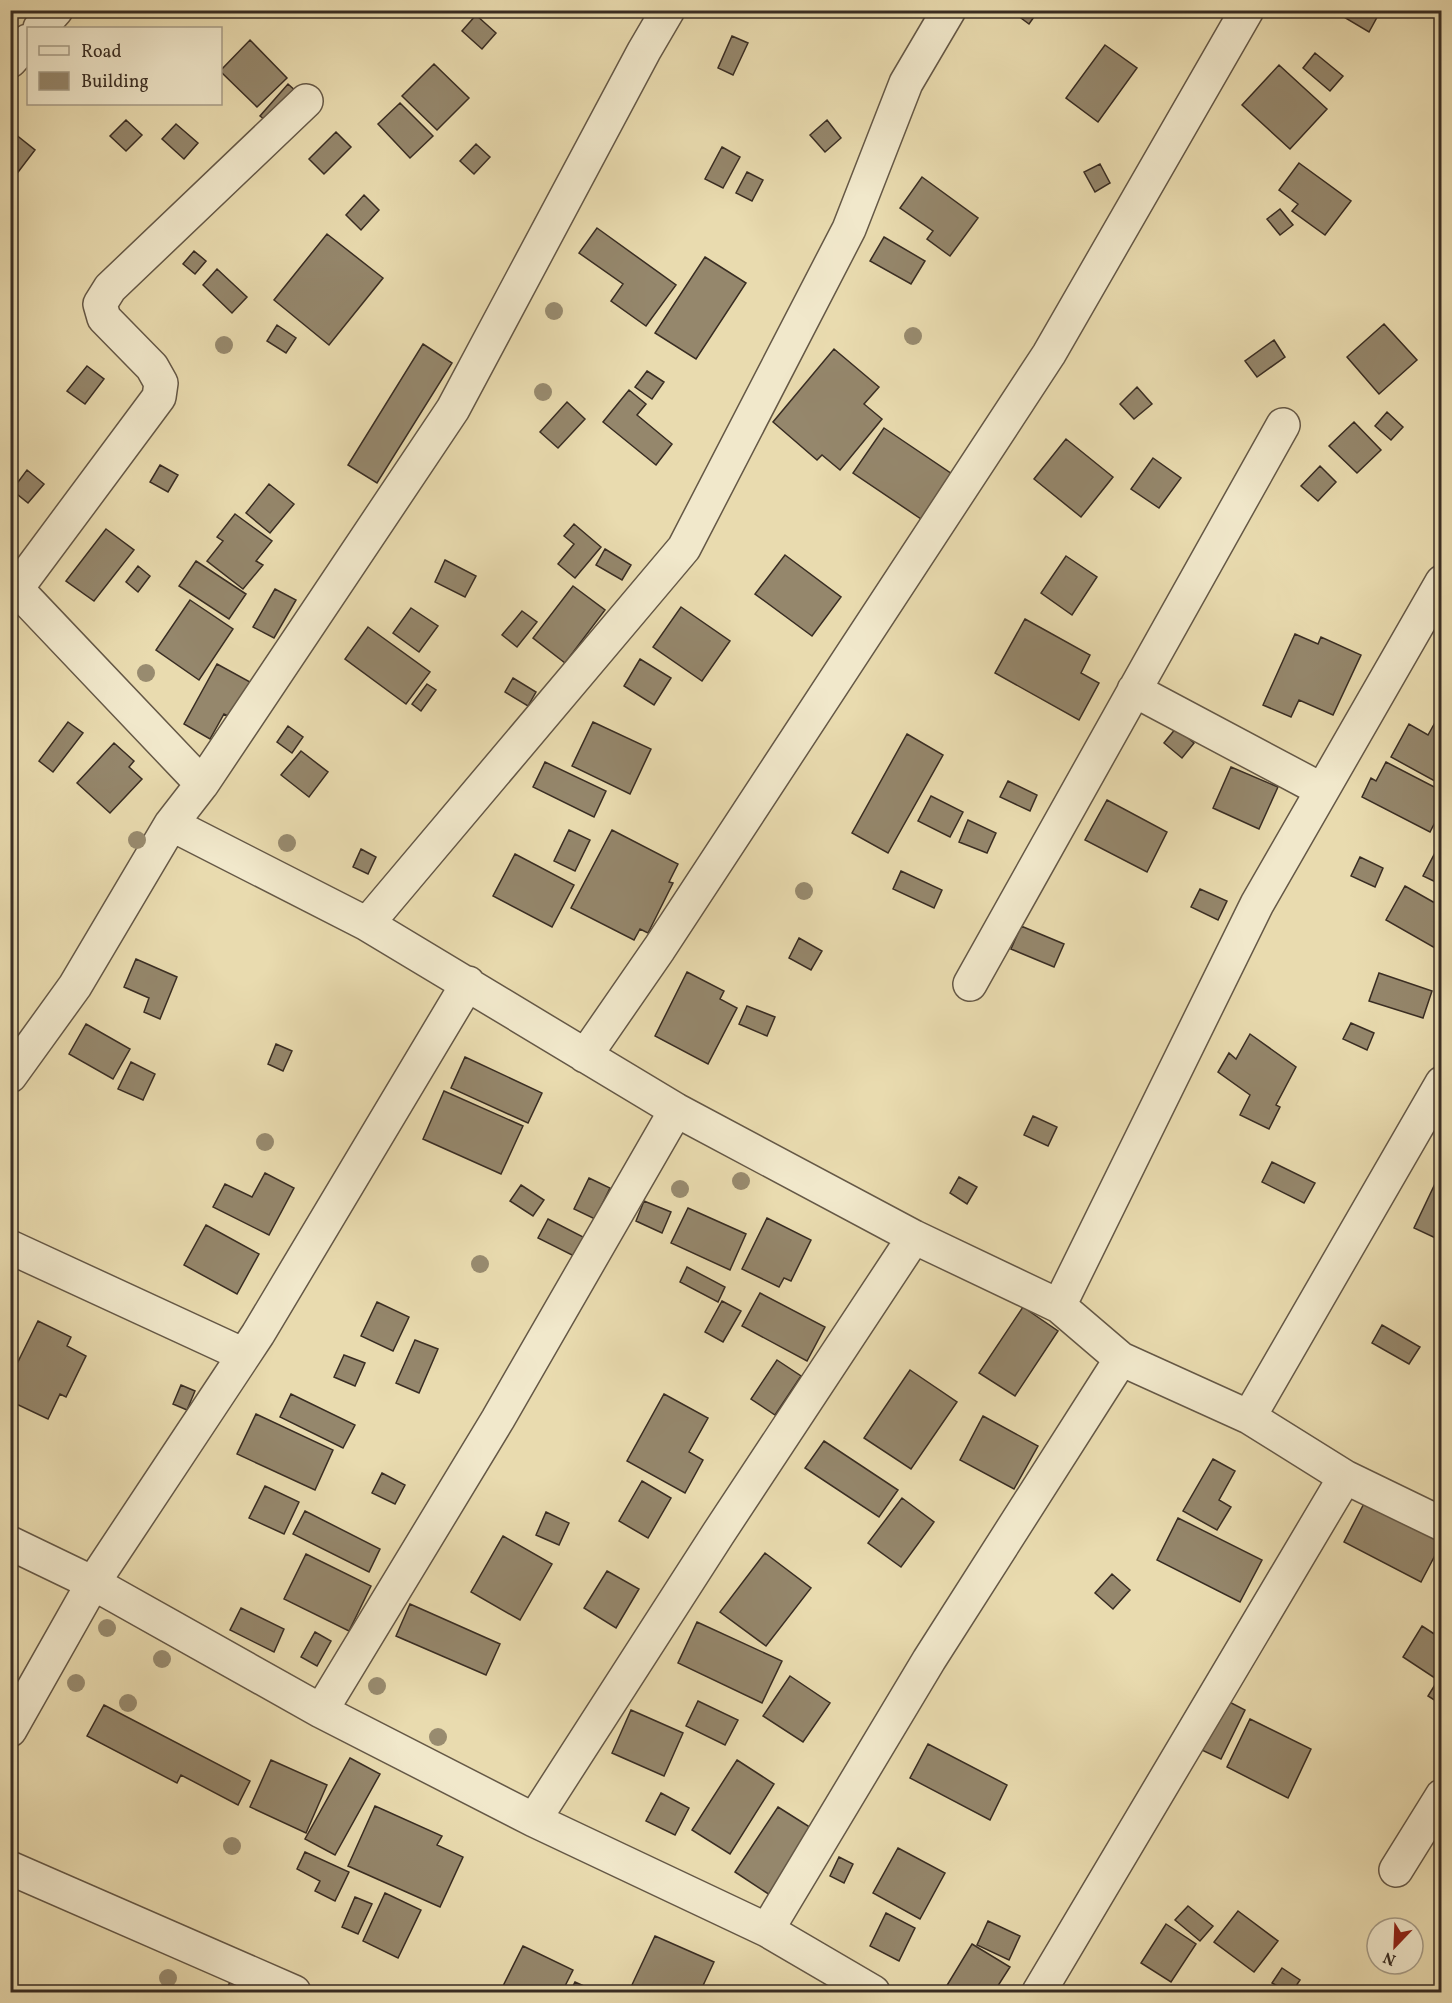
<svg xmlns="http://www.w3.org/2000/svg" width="1452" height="2003" viewBox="0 0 1452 2003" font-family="Vollkorn,serif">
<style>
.building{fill:#95876c;stroke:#392d23;stroke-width:1.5}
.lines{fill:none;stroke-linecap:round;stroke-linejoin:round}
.minor-casing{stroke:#655846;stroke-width:36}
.minor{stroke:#f1e8cb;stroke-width:33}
.tree{fill:#988b6f}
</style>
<rect width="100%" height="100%" fill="#e9dbaf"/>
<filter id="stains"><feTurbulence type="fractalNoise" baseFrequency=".00333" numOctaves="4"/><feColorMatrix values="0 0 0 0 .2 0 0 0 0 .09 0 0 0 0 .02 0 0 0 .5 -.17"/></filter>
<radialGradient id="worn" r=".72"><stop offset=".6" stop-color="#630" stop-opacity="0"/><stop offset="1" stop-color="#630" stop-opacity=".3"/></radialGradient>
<path class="building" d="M1010 10H1039L1029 24Z
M1332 10H1381L1369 32Z
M476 15 496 33 482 49 462 31Z
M732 36 748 43 733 75 718 68Z
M250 40 287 78 257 107 220 71Z
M1105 45 1137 68 1098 122 1066 98Z
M1315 53 1343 76 1330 91 1303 68Z
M434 64 469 98 437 130 402 96Z
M1279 65 1327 109 1290 149 1242 105Z
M288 84 298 93 270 124 260 116Z
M400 103 433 136 410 158 378 124Z
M126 120 142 135 126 151 110 136Z
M827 120 841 138 825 152 810 135Z
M176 124 198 143 184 159 162 139Z
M10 130 35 150 12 180 10 178Z
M336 132 351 147 324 174 309 159Z
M476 144 490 157 474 174 460 161Z
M722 147 740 157 723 188 705 179Z
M1299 163 1351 201 1325 235 1292 211 1298 204 1279 190Z
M1100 164 1110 183 1095 192 1084 172Z
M747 172 763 180 752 201 736 193Z
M922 177 978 218 950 256 927 239 933 231 900 208Z
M364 195 379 210 361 230 346 215Z
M1280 209 1293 225 1280 235 1267 219Z
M597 228 676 285 646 326 611 301 623 284 579 253Z
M327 234 383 278 329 345 274 300Z
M884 237 925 261 911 284 870 261Z
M194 251 206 261 195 274 183 264Z
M705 257 746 283 696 359 655 333Z
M217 269 247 297 232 313 203 285Z
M1384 324 1417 360 1379 394 1347 357Z
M277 325 296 338 286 353 267 341Z
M1274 340 1285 357 1257 377 1245 361Z
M423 344 452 363 377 483 348 465Z
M834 349 879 387 864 404 882 419 840 470 822 455 817 460 773 422Z
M87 366 104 379 85 404 67 391Z
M647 371 664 382 652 399 635 387Z
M1137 387 1152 404 1134 419 1120 404Z
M629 390 646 404 637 415 672 444 656 465 603 422Z
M567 402 585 419 558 448 540 432Z
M1387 412 1403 427 1391 440 1375 426Z
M1354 422 1381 450 1357 473 1329 446Z
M884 428 955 476 924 521 853 473Z
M1066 439 1113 477 1081 517 1034 479Z
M1153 458 1181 478 1159 508 1131 489Z
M160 465 178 475 168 492 150 482Z
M1320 466 1336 482 1318 501 1301 486Z
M27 470 44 484 28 503 12 490Z
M269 484 294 504 270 533 246 513Z
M235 514 272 541 256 561 263 565 243 589 207 561 223 541 217 537Z
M574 524 601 547 575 578 558 564 574 544 564 536Z
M106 529 134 550 94 601 66 581Z
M605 549 631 565 622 580 596 565Z
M785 555 841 597 812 636 755 594Z
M1066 556 1097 577 1072 615 1041 593Z
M445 560 476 576 465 597 435 582Z
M196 561 246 594 229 619 179 586Z
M138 566 150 576 138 592 126 582Z
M573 586 605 610 565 663 533 638Z
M275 589 296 600 274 638 253 627Z
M190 600 233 629 199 680 156 650Z
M681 607 730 641 702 681 653 647Z
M411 608 438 626 419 652 393 633Z
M522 611 537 622 517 647 502 635Z
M1025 619 1090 655 1081 673 1099 683 1079 720 995 673Z
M368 627 430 672 406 704 345 659Z
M1295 634 1318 644 1321 637 1361 655 1333 715 1299 700 1291 717 1263 705Z
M640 659 671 678 654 705 624 686Z
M217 664 250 682 230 717 224 714 210 739 184 724Z
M513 678 536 692 528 706 505 692Z
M427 684 436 690 421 711 412 704Z
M1442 710V785L1391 757 1409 724 1428 735Z
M68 722 83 733 53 772 39 761Z
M593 722 651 749 630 794 572 766Z
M288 726 303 737 292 753 277 742Z
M1176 728 1194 743 1182 758 1164 743Z
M907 734 943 755 888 853 852 833Z
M114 743 134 761 129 767 142 779 110 813 77 783Z
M301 751 328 772 309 797 281 775Z
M545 762 606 791 594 817 533 787Z
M1386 762 1442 791V809L1430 832 1362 797 1371 778 1376 781Z
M1231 767 1278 787 1259 829 1213 808Z
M1008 781 1037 795 1030 811 1000 797Z
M931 796 963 812 950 837 918 821Z
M1107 800 1167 832 1147 872 1085 840Z
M968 820 996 833 987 853 959 842Z
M569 830 590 840 575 871 554 861Z
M612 830 678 864 669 882 673 883 648 933 640 929 634 940 571 908Z
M361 849 376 857 368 874 353 867Z
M1437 849 1442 851V885L1423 876Z
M515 854 574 885 552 927 493 896Z
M1360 857 1383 868 1375 887 1351 876Z
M901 871 942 890 934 908 893 889Z
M1405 886 1442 907V952L1386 920Z
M1200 889 1227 901 1218 920 1191 907Z
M1021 926 1064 944 1054 967 1011 949Z
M799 938 822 951 811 970 789 958Z
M136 959 177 977 160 1019 144 1012 149 998 124 987Z
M687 972 724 991 720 999 737 1008 708 1064 655 1036Z
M1379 973 1432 991 1423 1018 1369 1001Z
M747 1006 775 1017 767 1036 739 1024Z
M1351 1023 1374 1033 1367 1050 1343 1039Z
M86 1024 130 1049 113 1079 69 1054Z
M1250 1034 1296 1067 1276 1105 1280 1107 1269 1129 1240 1115 1250 1095 1218 1072 1229 1053 1236 1059Z
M276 1044 292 1051 283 1071 268 1064Z
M465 1057 542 1093 528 1123 451 1088Z
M131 1062 155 1074 143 1100 118 1089Z
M444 1091 523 1126 501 1174 423 1139Z
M1033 1116 1057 1127 1048 1146 1024 1135Z
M1272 1162 1315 1183 1304 1203 1262 1182Z
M1442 1169V1241L1414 1228Z
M265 1173 294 1188 269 1235 213 1207 225 1184 252 1197Z
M959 1177 977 1187 967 1204 950 1193Z
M589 1178 610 1188 595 1219 574 1209Z
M521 1185 544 1200 533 1216 510 1201Z
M644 1201 671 1212 662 1233 636 1221Z
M688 1208 746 1234 730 1270 671 1243Z
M767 1218 811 1240 791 1281 784 1278 779 1287 742 1269Z
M548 1219 587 1239 578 1258 538 1238Z
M206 1225 259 1254 237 1294 184 1265Z
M687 1267 725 1287 718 1302 680 1282Z
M760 1293 825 1327 807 1361 742 1326Z
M722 1301 741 1311 723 1342 705 1332Z
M377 1302 409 1317 393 1351 361 1336Z
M1023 1307 1058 1331 1015 1396 979 1373Z
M38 1321 71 1337 67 1346 86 1356 66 1397 60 1394 48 1419 10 1401V1378Z
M1382 1325 1420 1347 1409 1364 1372 1343Z
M415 1340 438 1349 419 1393 396 1383Z
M344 1355 365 1363 355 1386 334 1377Z
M777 1360 801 1376 775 1415 751 1399Z
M910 1370 957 1402 911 1469 864 1438Z
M181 1385 195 1391 187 1410 173 1404Z
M291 1394 355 1425 343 1448 280 1417Z
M664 1394 708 1418 689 1452 703 1460 685 1493 627 1461Z
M256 1414 333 1450 315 1490 237 1454Z
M983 1416 1038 1446 1014 1489 960 1460Z
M824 1441 898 1490 879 1517 805 1468Z
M1213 1459 1235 1471 1219 1500 1231 1507 1217 1530 1183 1511Z
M382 1473 405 1485 395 1504 372 1493Z
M642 1481 671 1498 648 1538 619 1521Z
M265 1486 299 1502 284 1534 249 1518Z
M1370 1492 1442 1529V1542L1421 1582 1344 1542Z
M902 1498 934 1522 901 1567 868 1543Z
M305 1511 380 1549 369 1572 293 1534Z
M546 1512 569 1523 559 1545 536 1535Z
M1178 1518 1262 1560 1240 1602 1157 1560Z
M503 1536 552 1564 520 1620 471 1592Z
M765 1553 811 1588 766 1646 720 1612Z
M306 1554 371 1586 349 1631 284 1599Z
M607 1571 639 1589 616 1628 584 1608Z
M1112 1574 1130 1590 1113 1609 1095 1593Z
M410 1604 500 1644 486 1675 396 1636Z
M241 1608 284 1629 274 1652 230 1630Z
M697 1622 782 1661 762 1703 678 1663Z
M1422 1626 1442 1639V1705L1428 1696 1438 1680 1403 1657Z
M315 1632 331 1641 317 1666 301 1657Z
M790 1676 830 1703 803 1742 763 1716Z
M1216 1695 1245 1710 1221 1759 1191 1745Z
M698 1701 738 1720 725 1745 686 1726Z
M104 1705 250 1781 238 1805 181 1775 177 1783 87 1736Z
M631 1710 683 1733 664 1776 612 1753Z
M1250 1719 1311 1749 1288 1798 1227 1767Z
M928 1744 1007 1785 990 1820 910 1778Z
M350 1758 380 1774 335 1855 305 1839Z
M271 1760 327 1785 306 1833 250 1807Z
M737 1760 774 1784 730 1854 692 1830Z
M661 1793 689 1808 675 1835 646 1821Z
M375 1806 442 1836 437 1845 463 1857 440 1907 348 1866Z
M778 1807 816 1831 773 1897 735 1872Z
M898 1848 945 1873 920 1919 873 1893Z
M305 1852 349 1872 335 1901 315 1891 320 1881 297 1869Z
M839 1857 853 1864 844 1883 830 1876Z
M385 1893 421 1910 398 1958 363 1941Z
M355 1897 372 1904 358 1934 342 1927Z
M1188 1906 1213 1926 1200 1941 1175 1920Z
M1238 1911 1278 1941 1254 1972 1214 1942Z
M886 1913 915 1928 899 1961 870 1946Z
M988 1921 1020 1936 1009 1960 977 1945Z
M1166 1924 1196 1944 1171 1982 1141 1963Z
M655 1936 714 1962 700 1992H637L630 1989Z
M972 1944 1010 1967 994 1992H955L946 1987Z
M523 1946 573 1970 562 1992H500Z
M1282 1968 1300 1980 1292 1992H1288L1272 1983Z
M232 1978 261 1992H225Z
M575 1982 597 1992H570Z"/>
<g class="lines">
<g class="minor-casing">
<path id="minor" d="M40 28 56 10
M10 61 28 41
M10 582 202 784
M17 588 159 397 161 383 152 367 104 318 100 304 110 288 306 101
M1134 690 1322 790
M171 824 367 924 676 1110 914 1237 1059 1306 1121 1359 1249 1417 1345 1477 1442 1524
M367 924 684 548 849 229 906 83 949 10
M970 984 1283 425
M585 1056 659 949 1049 354 1247 10
M10 1076 75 986 171 824 202 784 453 409 644 51 668 10
M10 1247 244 1355
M1059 1306 1257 904 1442 582
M1249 1417 1442 1083
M10 1543 93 1583 321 1711 534 1820 767 1930 873 1992
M321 1711 498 1419 676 1110
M10 1730 93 1583 258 1334 468 983
M534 1820 718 1534 914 1237
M10 1868 294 1992
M1396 1870 1442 1796
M767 1930 929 1660 1121 1359
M1039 1992 1345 1477"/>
</g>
<use href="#minor" class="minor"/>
</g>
<g class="tree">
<circle cx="554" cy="311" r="9"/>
<circle cx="913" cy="336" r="9"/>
<circle cx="224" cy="345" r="9"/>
<circle cx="543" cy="392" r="9"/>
<circle cx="146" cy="673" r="9"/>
<circle cx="137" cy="840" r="9"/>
<circle cx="287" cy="843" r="9"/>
<circle cx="804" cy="891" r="9"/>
<circle cx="265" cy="1142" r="9"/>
<circle cx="741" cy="1181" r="9"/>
<circle cx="680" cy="1189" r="9"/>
<circle cx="480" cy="1264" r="9"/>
<circle cx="107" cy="1628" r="9"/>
<circle cx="162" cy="1659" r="9"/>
<circle cx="76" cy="1683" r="9"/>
<circle cx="377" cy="1686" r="9"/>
<circle cx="128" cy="1703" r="9"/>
<circle cx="438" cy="1737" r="9"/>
<circle cx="232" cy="1846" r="9"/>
<circle cx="168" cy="1978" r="9"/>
</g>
<rect width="1452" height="2003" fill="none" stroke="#e9dbaf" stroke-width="36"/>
<rect x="12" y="12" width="1428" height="1979" fill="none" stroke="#392d23" stroke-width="3"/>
<rect x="18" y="18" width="1416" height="1967" fill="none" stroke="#392d23" stroke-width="1.5"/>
<rect x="27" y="27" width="195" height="78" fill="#f1e8cb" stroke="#a79d88" stroke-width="1.5"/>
<rect x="39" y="46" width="30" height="9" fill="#f1e8cb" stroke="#a79d88" stroke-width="1.5"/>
<text x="81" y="57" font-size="18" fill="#392d23">Road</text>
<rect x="39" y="72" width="30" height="18" fill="#95876c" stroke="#a79d88" stroke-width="1.5"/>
<text x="81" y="87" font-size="18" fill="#392d23">Building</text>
<g transform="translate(1395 1946) rotate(203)"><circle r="28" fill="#f1e8cb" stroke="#a79d88" stroke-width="1.5"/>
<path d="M0-4.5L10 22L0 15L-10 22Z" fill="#8f2418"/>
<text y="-9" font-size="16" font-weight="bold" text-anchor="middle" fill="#392d23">N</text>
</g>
<rect width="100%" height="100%" filter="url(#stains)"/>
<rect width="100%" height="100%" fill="url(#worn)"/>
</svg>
